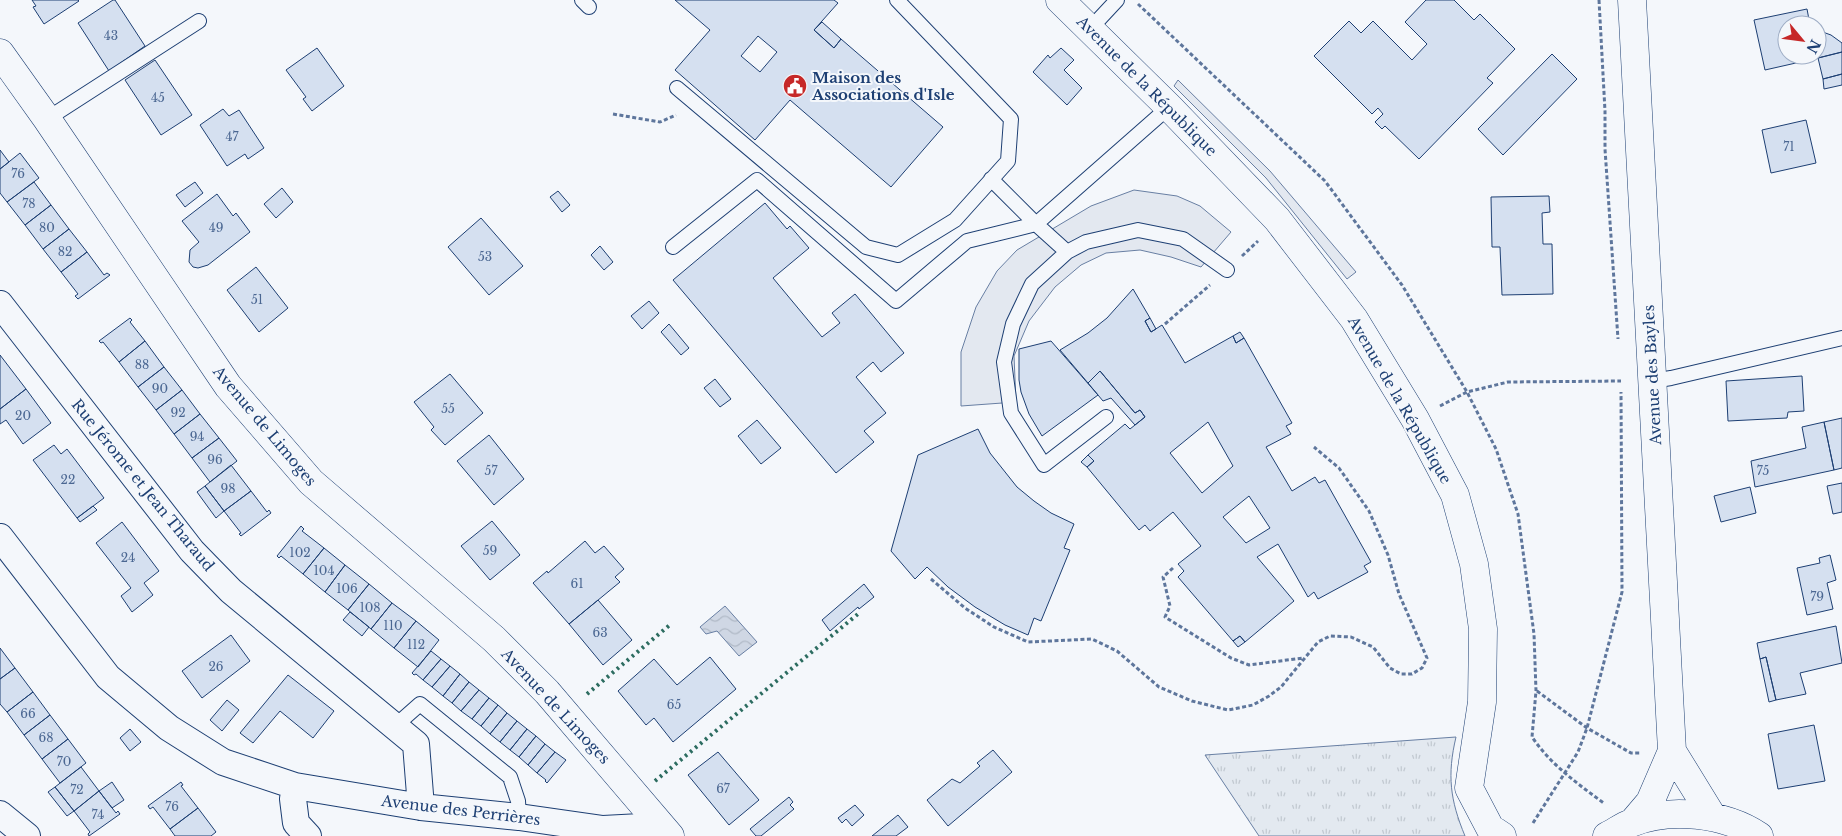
<svg xmlns="http://www.w3.org/2000/svg" width="1842" height="836" viewBox="0 0 1842 836" font-family="'Libre Baskerville',serif">
<style>
.grass{fill:url(#grass-tufts);stroke:#687fa3}
.parking{fill:#e3e8f0;stroke:#687fa3}
.water{fill:url(#water-waves);stroke:#687fa3}
.building{fill:#d5e0f0;stroke:#1d3f73;fill-rule:evenodd}
.lines{fill:none;stroke-linecap:round;stroke-linejoin:round}
.service-casing{stroke:#1d3f73;stroke-width:16}
.minor-casing{stroke:#1d3f73;stroke-width:28}
.secondary-casing{stroke:#1d3f73;stroke-width:29}
.path{stroke:#5e769c;stroke-width:3;stroke-dasharray:4 2.5;stroke-linecap:butt}
.service{stroke:#f4f7fb;stroke-width:14}
.minor{stroke:#f4f7fb;stroke-width:26}
.secondary{stroke:#f4f7fb;stroke-width:28}
.hedge{stroke:#2c6c60;stroke-width:4;stroke-dasharray:2.5 4;stroke-linecap:butt}
.labels{text-anchor:middle;dominant-baseline:central;stroke-width:4;stroke-linejoin:round;paint-order:stroke}
.number-label{font-size:12px;fill:#4b6792}
.poi-label{font-size:15px;font-weight:bold;fill:#1d3f73;stroke:#f4f7fb;text-anchor:start}
.street-label{font-size:15px;fill:#1d3f73;stroke:#f4f7fb}
</style>
<defs>
<pattern id="grass-tufts" width="24" height="20" patternUnits="userSpaceOnUse" patternTransform="scale(1.25)"><rect width="24" height="20" fill="#e3e9f0"/><path d="M3 7l-1-3M5 7V3M7 7l1-3M15 17l-1-3M17 17v-4M19 17l1-3" fill="none" stroke="#c2c9d1"/></pattern>
<pattern id="water-waves" width="16" height="10" patternUnits="userSpaceOnUse" patternTransform="scale(1.25)"><rect width="16" height="10" fill="#cfd7e4"/><path d="M0 5q4-4 8 0t8 0" fill="none" stroke="#b1bac7"/></pattern>
</defs>
<rect width="100%" height="100%" fill="#f4f7fb"/>
<path class="grass" d="M1456 737C1447 775 1450 800 1465 836H1259L1205 755Z"/>
<path class="parking" d="M1178 80 1270 171 1356 272 1347 279 1266 178 1174 86Z
M1134 190 1177 196 1200 206 1231 232 1201 267 1171 257 1140 250 1106 253 1081 265 1055 287 1029 321 1014 356 1016 402 961 406V352L976 307 997 271 1017 250 1091 206Z"/>
<path class="water" d="M725 606 757 642 739 656 717 631 706 634 700 627Z"/>
<path class="building" d="M32 0H78L79 1 44 24 33 7 36 6Z
M113 0H115L145 46 109 71 78 23Z
M675 0H834L838 3 814 30 834 48 841 39 943 127 891 187 790 100 755 140 675 70 710 30ZM758 36 777 52 760 72 741 56Z
M1426 0H1454L1474 20 1480 14 1515 49 1487 78 1493 83 1419 159 1385 126 1382 129 1375 122 1383 114 1378 108 1372 114 1314 56 1349 21 1361 33 1373 21 1412 60 1427 44 1405 22Z
M1807 9 1810 25H1787V55L1817 54 1818 58 1765 70 1754 20Z
M822 22 841 39 834 48 814 30Z
M1817 30 1831 35 1842 43V52L1818 58Z
M317 48 344 86 312 111 303 99 306 97 286 70Z
M1061 48 1074 60 1064 70 1082 88 1067 105 1033 72 1048 55 1050 58Z
M1842 52V74L1823 79 1818 58Z
M1552 54 1577 79 1503 155 1478 129Z
M155 60 192 115 161 135 125 80Z
M1842 74V85L1824 89 1823 79Z
M223 109 229 116 239 110 264 148 248 159 245 154 227 166 200 125Z
M1806 120 1816 163 1771 173 1762 130Z
M0 150 9 162 0 169Z
M20 153 39 178 7 202 0 193V169Z
M34 182 51 205 25 225 7 202Z
M195 182 203 193 185 207 176 195Z
M282 188 293 202 276 218 264 204Z
M558 191 570 205 562 212 550 197Z
M217 194 233 216 236 213 250 232 208 265 198 268 193 267 189 262 190 250 199 242 182 221Z
M1549 196 1550 212 1542 213 1543 244H1552L1553 294 1502 295 1500 247H1492L1491 197Z
M765 203 787 229 790 226 809 248 773 278 822 337 840 323 832 313 855 294 904 353 881 372 873 362 856 377 886 413 864 431 874 442 836 473 673 280Z
M51 205 69 229 43 249 25 225Z
M481 218 523 266 489 295 448 247Z
M69 229 87 252 61 272 43 249Z
M600 246 613 262 604 270 591 255Z
M87 252 104 275 107 273 110 275 78 299 75 296 78 294 61 272Z
M256 267 288 308 259 332 227 290Z
M1133 289 1150 318 1145 321 1151 332 1162 325 1185 363 1233 336 1236 343 1244 338 1292 423 1286 426 1291 434 1266 447 1292 491 1315 477 1319 483 1325 480 1371 562 1364 566 1368 572 1318 599 1314 592 1308 597 1278 544 1257 557 1294 601 1245 642 1240 636 1233 641 1178 577 1184 571 1178 564 1201 546 1173 512 1150 531 1145 525 1139 530 1087 467 1094 461 1088 455 1125 424 1130 429 1145 417 1140 410 1135 413 1100 371 1088 383 1060 350 1088 333 1107 318ZM1208 422 1233 466 1202 493 1170 453ZM1249 496 1270 528 1246 543 1223 517Z
M649 301 659 313 642 329 631 316Z
M130 318 132 320 130 322 145 341 119 362 103 342 101 343 99 341Z
M1150 318 1156 329 1151 332 1145 321Z
M669 324 689 348 681 355 661 332Z
M1240 332 1244 338 1236 343 1233 336Z
M145 341 164 367 138 387 119 362Z
M1051 341 1098 395 1042 436 1029 414 1021 392 1019 380V349Z
M0 355 26 389 0 409Z
M164 367 182 390 156 410 138 387Z
M1100 371 1135 413 1140 410 1145 417 1135 425 1111 398 1103 401 1088 383Z
M450 374 483 413 445 445 431 430 434 427 414 402Z
M1802 376 1804 411 1788 412 1787 418 1728 421 1726 381Z
M715 379 731 399 720 407 704 388Z
M26 389 51 423 23 444 6 420 0 424V409Z
M182 390 200 414 174 434 156 410Z
M200 414 219 438 192 458 174 434Z
M1842 418V468L1834 470 1824 422Z
M757 420 781 448 761 464 738 436Z
M1824 422 1834 470 1755 487 1751 461 1806 448 1802 427Z
M978 429 990 453 1017 487 1034 501 1051 513 1074 524 1064 548 1070 550 1041 621 1034 618 1028 635 1005 625 975 607 948 587 927 567 915 579 891 551 918 455Z
M489 435 524 479 494 505 457 461Z
M219 438 237 461 210 482 192 458Z
M54 445 61 454 67 449 104 498 77 518 33 460Z
M1088 455 1094 461 1087 467 1081 462Z
M231 465 251 491 224 511 205 486Z
M1842 483V512L1833 514 1827 486Z
M205 486 224 511 216 518 197 492Z
M1750 487 1756 513 1721 522 1714 496Z
M251 491 267 512 269 510 271 513 241 536 239 534 241 533 224 511Z
M93 506 97 510 80 522 77 518Z
M492 521 520 555 490 580 461 546Z
M122 522 159 571 144 583 153 595 132 612 121 596 131 588 96 543Z
M301 526 304 529 302 531 324 548 303 574 281 556 279 558 277 556Z
M585 541 595 553 604 546 624 569 615 577 620 582 569 624 533 583 547 571 548 573Z
M324 548 345 565 325 592 303 574Z
M1830 555 1836 580 1827 583 1833 609 1807 615 1797 568 1820 563 1819 558Z
M345 565 369 584 348 610 325 592Z
M369 584 392 603 371 629 348 610Z
M864 584 874 597 859 609 858 607 830 631 822 620Z
M598 600 632 640 603 665 569 624Z
M392 603 416 621 394 648 371 629Z
M350 612 369 627 362 636 343 620Z
M416 621 439 640 418 667 394 648Z
M1836 626 1842 663 1800 673 1806 694 1776 700 1766 657 1760 659 1757 643Z
M231 635 250 661 202 698 182 671Z
M1240 636 1245 642 1238 647 1233 641Z
M0 648 15 668 0 679Z
M431 651 441 659 423 680 416 674 414 675 412 673Z
M710 657 736 689 673 742 654 718 646 725 618 691 654 659 677 685Z
M1766 657 1776 700 1769 702 1760 659Z
M441 659 450 666 432 687 423 680Z
M450 666 460 674 443 696 432 687Z
M15 668 33 692 7 712 0 704V679Z
M460 674 469 682 452 703 443 696Z
M288 675 334 711 313 738 280 711 253 743 240 733Z
M469 682 479 690 461 711 452 703Z
M479 690 489 698 472 719 461 711Z
M33 692 50 715 24 735 7 712Z
M489 698 498 705 481 726 472 719Z
M227 700 239 710 222 731 210 720Z
M498 705 507 713 490 734 481 726Z
M507 713 517 721 500 742 490 734Z
M50 715 68 739 42 759 24 735Z
M517 721 527 729 510 750 500 742Z
M1814 725 1825 781 1778 789 1768 734Z
M130 729 141 742 130 751 120 738Z
M527 729 536 736 519 757 510 750Z
M536 736 545 744 528 765 519 757Z
M68 739 86 763 60 783 42 759Z
M545 744 555 752 537 773 528 765Z
M993 750 1012 772 948 826 927 800 952 779 960 783 980 766 977 763Z
M555 752 566 760 547 783 545 781 546 780 537 773Z
M718 752 759 800 729 825 688 775Z
M81 767 99 791 74 811 55 787Z
M112 782 124 800 112 808 99 791Z
M181 782 183 785 181 786 198 808 170 829 153 807 150 809 148 806Z
M55 787 74 811 67 816 48 792Z
M99 791 116 813 118 811 120 814 89 836 88 834 90 832 74 811Z
M789 797 793 802 790 805 794 809 761 836H756L750 829Z
M855 805 864 815 852 826 846 819 842 823 838 818Z
M198 808 216 832 211 836H175L170 829Z
M898 815 908 827 896 836H872Z"/>
<g class="lines">
<g class="service-casing">
<path id="service" d="M582 0 589 7
M1090 29 1117 0
M677 88 866 247 898 255 955 220 1008 161 1011 119 897 0
M47 119 199 21
M991 179 1036 224
M673 247 757 180 896 301 967 241 1036 224
M1067 252 1036 224 1169 107
M1652 381 1671 378 1842 338
M1106 417 1044 465 1011 413 1004 362 1013 324 1032 284 1067 252 1086 242 1138 230 1183 239 1227 270
M394 727 420 704 510 777 518 801 519 817"/>
</g>
<g class="minor-casing">
<path id="minor" d="M0 304 192 551 231 591 416 744 421 807
M0 537 108 677 169 728 223 762 295 786 421 807 519 817 603 829 641 827 655 820
M295 786 293 799 296 823 308 836
M0 814 27 836"/>
</g>
<g class="secondary-casing">
<path id="secondary" d="M1060 0 1169 107 1277 219 1354 319 1415 419 1455 495 1474 564 1483 629 1482 702 1469 788 1490 828 1502 836
M1632 0 1672 751 1650 802 1633 822
M0 53 47 119 228 386 311 482 494 639 547 692 670 836
M1672 751 1712 816
M1607 836C1615 832 1623 826 1631 823 1669 807 1725 813 1759 836"/>
</g>
<path class="path" d="M1599 0 1605 111V149L1618 339
M1138 4 1325 181 1402 285 1467 392 1496 449 1518 514 1534 634 1536 691 1532 737C1551 765 1578 784 1605 804
M613 114 660 122 676 115
M1242 256 1258 241
M1165 324 1210 285
M1440 406 1467 392 1508 382 1621 381
M1173 568 1163 577 1170 606 1165 617 1231 658 1249 665 1303 658
M931 579 965 608 994 627 1028 642 1092 639 1117 651 1159 687 1192 701 1228 710 1253 705 1269 696 1281 687 1318 642 1330 636 1351 637 1373 647 1390 668 1401 674H1412L1422 668 1427 658 1399 594 1388 555 1369 511 1339 468 1314 447
M1537 691 1587 728 1631 753H1640
M1533 823 1578 752 1587 728 1622 592 1621 392"/>
<use href="#service" class="service"/>
<use href="#minor" class="minor"/>
<use href="#secondary" class="secondary"/>
<path class="hedge" d="M587 694 671 624
M655 781 858 614"/>
</g>
<defs>
<g id="civic-disc" transform="scale(1.25)"><circle r="9.5" fill="#c62828" stroke="#f4f7fb"/><path d="M-.6-6.5H3V-4.5H.6V-3L4-1V1h2V6H-6V1h2V-1L-.6-3ZM-1.2 2.5V6h2.4V2.5Z" fill="#fff"/></g>
</defs>
<g fill-rule="evenodd">
<use href="#civic-disc" x="795" y="86"/>
</g>
<g class="labels">
<g class="number-label">
<text x="111" y="35">43</text>
<text x="158" y="97">45</text>
<text x="232" y="136">47</text>
<text x="1789" y="146">71</text>
<text x="18" y="173">76</text>
<text x="29" y="203">78</text>
<text x="47" y="227">80</text>
<text x="216" y="227">49</text>
<text x="65" y="251">82</text>
<text x="485" y="256">53</text>
<text x="257" y="299">51</text>
<text x="142" y="364">88</text>
<text x="160" y="388">90</text>
<text x="448" y="408">55</text>
<text x="178" y="412">92</text>
<text x="23" y="415">20</text>
<text x="197" y="436">94</text>
<text x="215" y="459">96</text>
<text x="491" y="470">57</text>
<text x="1763" y="470">75</text>
<text x="68" y="479">22</text>
<text x="228" y="488">98</text>
<text x="490" y="550">59</text>
<text x="300" y="552">102</text>
<text x="128" y="557">24</text>
<text x="324" y="570">104</text>
<text x="577" y="583">61</text>
<text x="347" y="588">106</text>
<text x="1817" y="596">79</text>
<text x="370" y="607">108</text>
<text x="393" y="625">110</text>
<text x="600" y="632">63</text>
<text x="416" y="644">112</text>
<text x="216" y="666">26</text>
<text x="674" y="704">65</text>
<text x="28" y="713">66</text>
<text x="46" y="737">68</text>
<text x="64" y="761">70</text>
<text x="723" y="788">67</text>
<text x="77" y="789">72</text>
<text x="172" y="806">76</text>
<text x="98" y="814">74</text>
</g>
<g class="poi-label">
<text x="812" y="77">Maison des<tspan x="812" dy="17">Associations d'Isle</tspan></text>
</g>
<g class="street-label">
<text transform="translate(1147 86) rotate(45)">Avenue de la République</text>
<text transform="translate(1652 375) rotate(-93)">Avenue des Bayles</text>
<text transform="translate(1400 400) rotate(60)">Avenue de la République</text>
<text transform="translate(265 426) rotate(50)">Avenue de Limoges</text>
<text transform="translate(143 485) rotate(51)">Rue Jérome et Jean Tharaud</text>
<text transform="translate(556 706) rotate(47)">Avenue de Limoges</text>
<text transform="translate(461 810) rotate(7)">Avenue des Perrières</text>
</g>
</g>
<g transform="translate(1802 40) rotate(119)"><circle r="24" fill="#f4f7fb" stroke="#9eadc5"/>
<path d="M0-4L9 19L0 12L-9 19Z" fill="#c62828"/>
<text y="-8" font-size="14" font-weight="bold" text-anchor="middle" fill="#1d3f73">N</text>
</g>
</svg>
